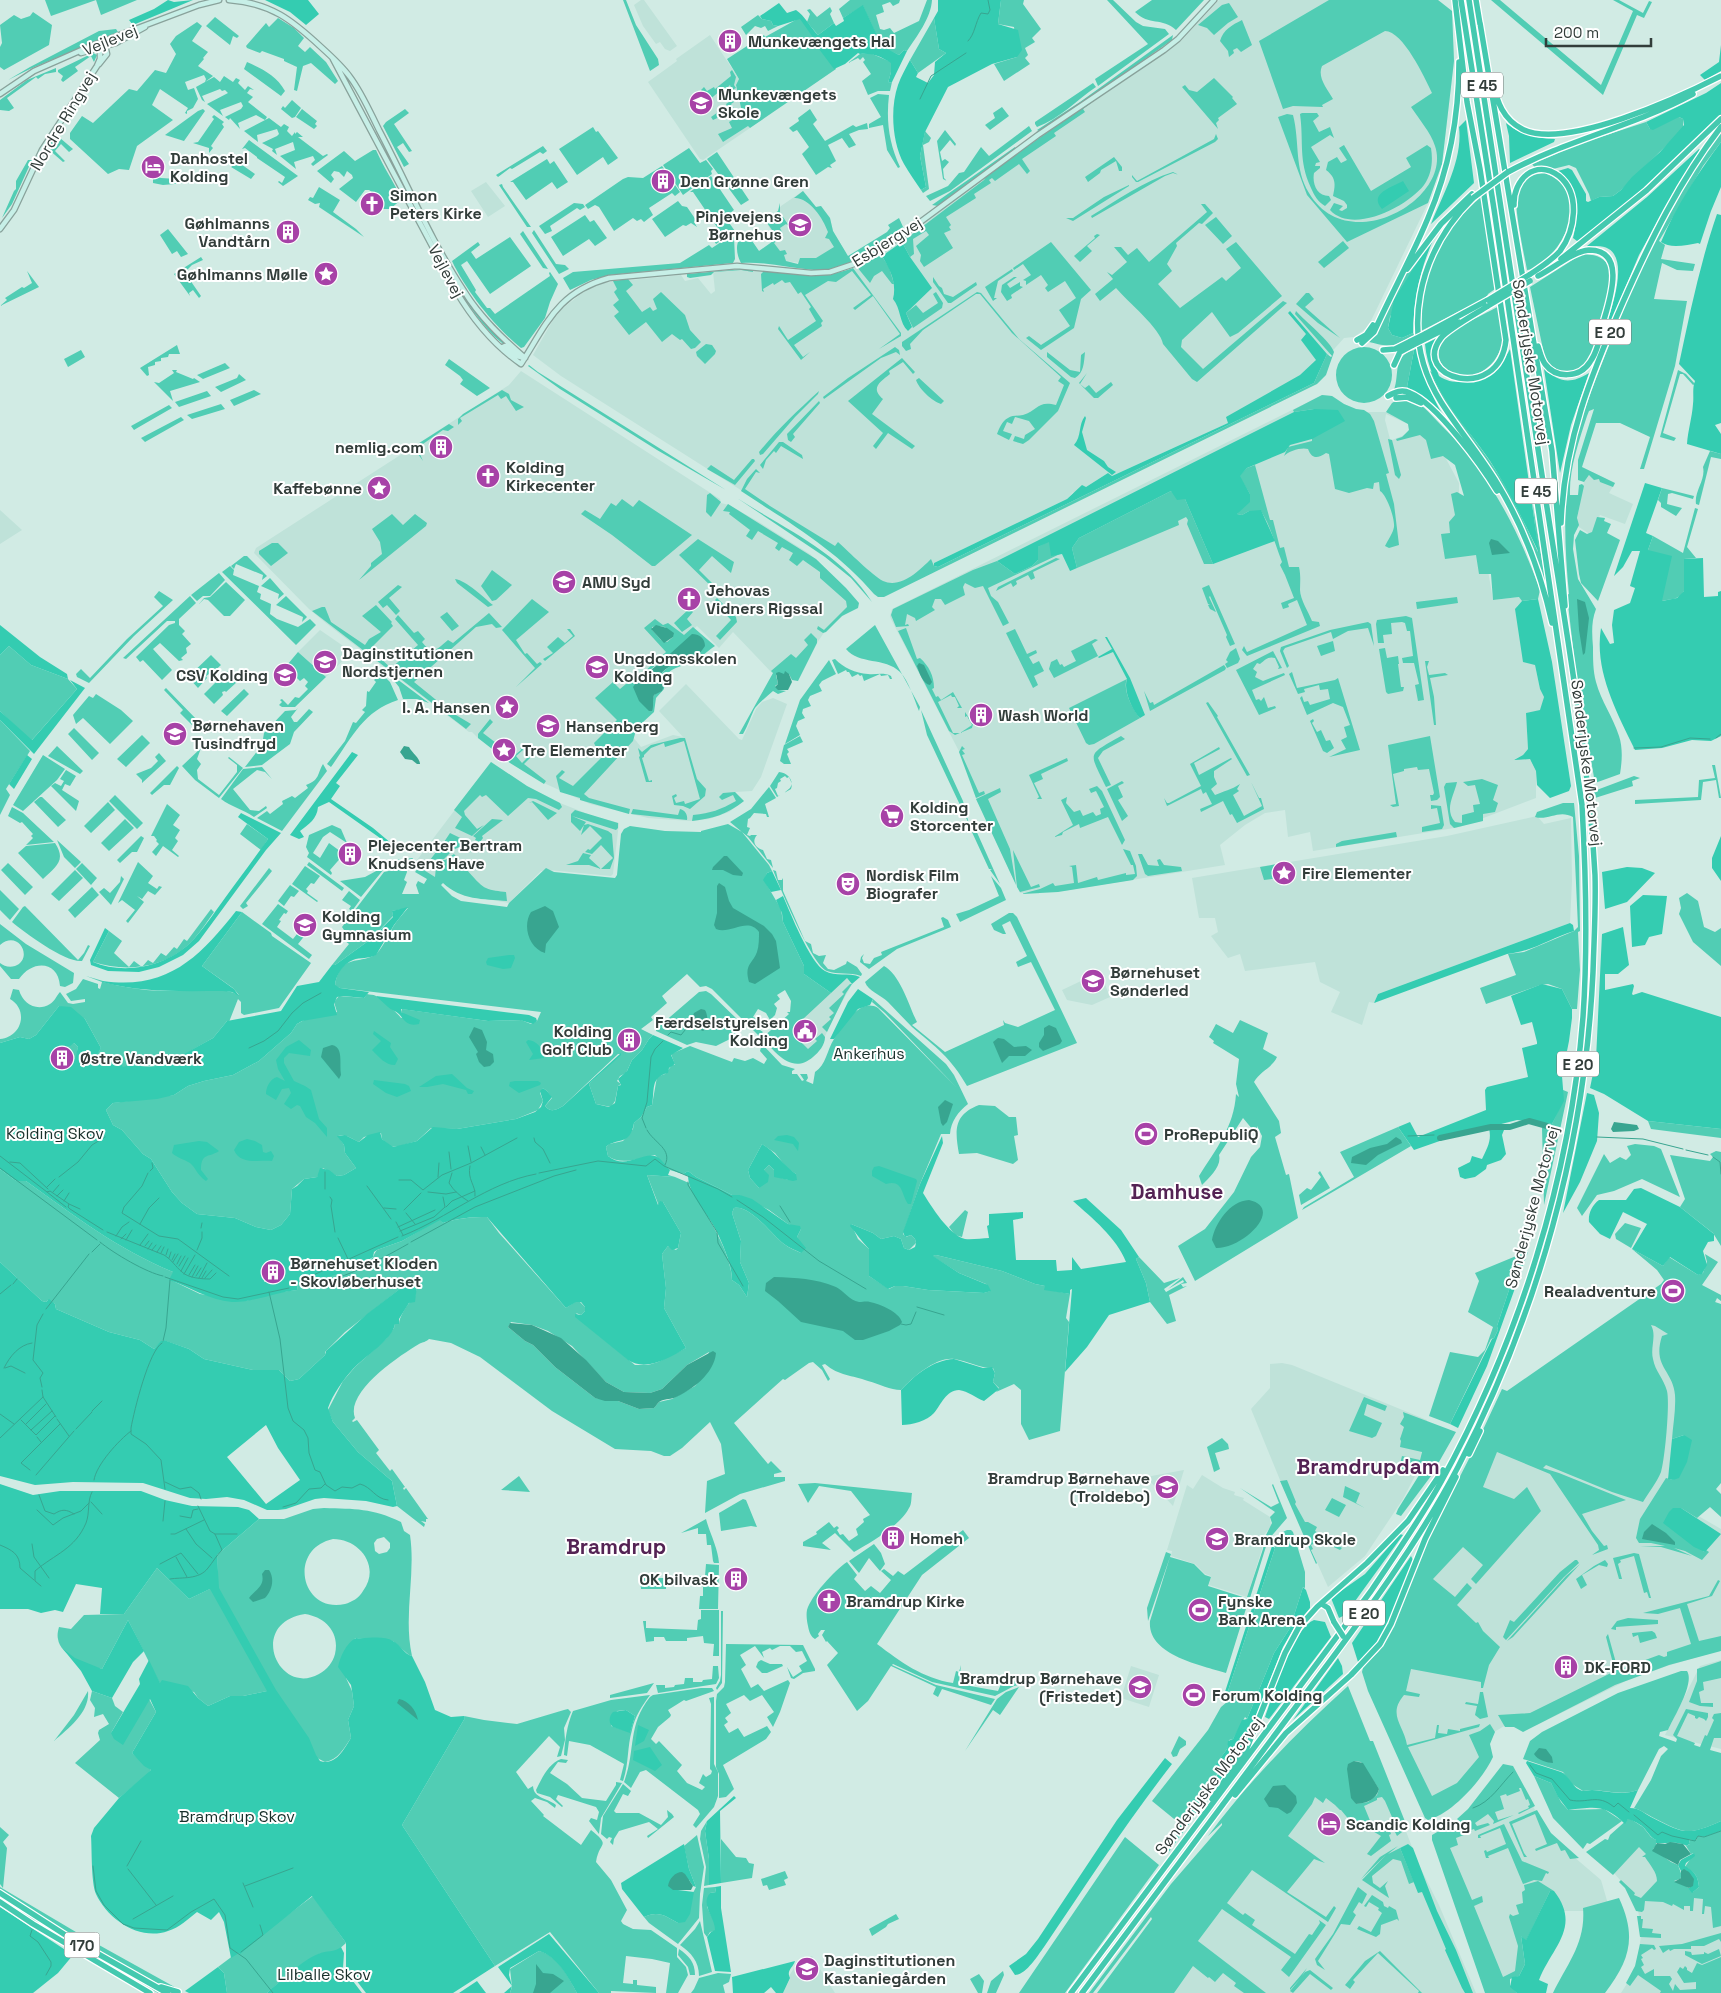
<svg xmlns="http://www.w3.org/2000/svg" width="1721" height="1993" viewBox="0 0 1721 1993" font-family="'Space Grotesk',sans-serif">
<style>
.built{fill:#bfe2d9;fill-rule:evenodd}
.green{fill:#51cdb4;fill-rule:evenodd}
.forest{fill:#34ccb1;fill-rule:evenodd}
.water{fill:#38a590}
.lines{fill:none;stroke-linecap:round;stroke-linejoin:round}
.stream{stroke:#38a590;stroke-width:1}
.river{stroke:#38a590;stroke-width:6}
.secondary-casing{stroke:#89a29b;stroke-width:7}
.highway-casing{stroke:#fff;stroke-width:8}
.secondary{stroke:#c7efe7;stroke-width:4.5}
.highway{stroke:#44c9af;stroke-width:5.5}
.highway-bridge-casing{stroke:#fff;stroke-width:8;stroke-linecap:butt}
.highway-bridge{stroke:#44c9af;stroke-width:5.5}
.labels{text-anchor:middle;dominant-baseline:central;stroke-width:4;stroke-linejoin:round;paint-order:stroke}
.shield{fill:#fff;stroke:#707775;stroke-width:1}
.shield-label{font-size:15px;font-weight:bold;fill:#323d3a}
.street-label{font-size:16px;fill:#323d3a;stroke:#fff}
.poi-label{font-size:16px;font-weight:bold;fill:#323d3a;stroke:#fff;text-anchor:start}
.park-label{font-size:16px;fill:#182f2a;stroke:#fff}
.district-label{font-size:21px;font-weight:bold;fill:#542354;stroke:#fff}
</style>
<rect width="100%" height="100%" fill="#d1ebe4"/>
<path class="built" d="M641 0H644L677 46 670 51 665 49 660 42 656 44 643 26 634 5Z
M1219 0H1438L1452 11 1454 61 1442 164 1428 203 1368 327 1354 337 1344 338 1327 357 1325 367 1228 423 1112 476 1108 473 1075 494 1073 492 1067 499 934 563V566L881 592 834 549 561 376 533 355 553 320 563 308 590 287 601 283 681 275 685 281 698 278 711 294 715 291 713 272 737 269 816 276 832 275 843 273 871 260 891 247 994 171 1181 41Z
M710 35 739 79 736 85 742 114 750 128 703 160 700 159 648 82 677 61 676 59Z
M486 182 505 206 488 217 471 191Z
M803 191 816 207 821 206 830 218 833 231 846 253 823 266 785 261 757 262 752 242 759 251 776 239 765 220 778 211 781 206Z
M521 371 720 499 721 503 729 505 759 522 810 554 858 603 825 631 817 643 814 640 795 660 772 673 733 632 719 648 697 626 608 706 641 747 673 735 683 737 659 711 686 684 739 739 742 740 756 709 762 702 773 698 787 704 761 777 752 791 735 792 744 801 729 812 709 819 690 821 648 818 590 804 546 784 478 738 472 732H469L327 624 309 609 254 553 256 548 509 385Z
M1322 395 1332 396 1344 404 1364 412H1386L1411 424 1444 455 1459 483V552L1485 553 1493 600 1520 597 1522 601 1517 606 1535 665 1540 689 1544 697 1541 710 1526 713 1528 749 1523 755 1515 759H1530L1536 771V798L1460 827 1313 851 1310 832 1288 837 1285 810 1265 813 1245 825 1220 845 1225 865 1063 891 1020 893 976 798 964 761 891 619 890 616 892 609ZM1386 414 1408 424 1409 430 1407 434 1392 440 1390 439 1385 420Z
M1592 472 1615 483 1609 493 1633 504 1625 524 1600 515 1591 535 1576 525 1584 481Z
M0 510 22 530 0 544Z
M320 630 352 652 326 677 298 652Z
M491 762 527 786 560 803 593 816 619 823 613 874 611 876 549 870 541 871 509 903 463 895 414 864Z
M1537 816 1544 824 1571 818 1572 881 1570 923 1378 994 1374 1003 1369 1002 1362 1025 1331 1012 1340 992 1320 982 1315 962 1245 971 1240 954 1228 958 1211 936 1218 932 1215 918H1199L1192 878 1447 836Z
M1100 972 1110 997 1092 1005 1067 1000 1062 990Z
M847 978 852 984 835 1015 820 1047 810 1057 782 1025Z
M1717 1298 1673 1440 1668 1479 1676 1503 1721 1529V1650L1667 1666 1626 1681 1537 1725 1524 1728 1506 1725 1494 1732 1490 1738 1489 1751 1431 1819 1364 1670 1381 1652 1505 1395 1641 1302Z
M1282 1363 1292 1365 1427 1420 1420 1460 1415 1476 1403 1499 1365 1556 1328 1587 1280 1480 1251 1409 1270 1388V1364Z
M1184 1470 1173 1506 1146 1477Z
M1202 1475 1223 1488 1235 1492 1234 1495 1244 1498 1243 1500 1270 1517 1271 1526 1264 1535 1262 1549 1247 1597 1209 1585 1211 1576 1205 1574 1195 1564 1171 1556 1172 1551 1167 1550 1187 1485 1193 1489Z
M1721 1660V1749L1665 1735 1700 1666Z
M1131 1666 1159 1675 1149 1707 1121 1698Z
M1371 1741 1419 1865 1439 1905 1476 1993H1265L1198 1941 1284 1827Z
M1521 1784 1542 1823 1553 1839 1601 1880 1608 1904 1587 1911H1561L1520 1938 1519 1971 1502 1981 1447 1847 1453 1836 1494 1797Z
M1637 1844 1663 1869 1660 1896H1707L1721 1925V1958L1701 1993H1621L1635 1971 1642 1931 1637 1906 1629 1890 1613 1872Z
M1194 1948 1239 1982 1248 1993H1160Z
M812 1956 835 1993H783L790 1979 789 1976 798 1962Z"/>
<path class="green" d="M45 0H137L101 15 96 0 51 16Z
M623 0H626L636 25 658 59 659 65 650 71Z
M850 0H900L899 3 893 6 890 2 882 5 884 12 876 15 880 29 884 30 890 28 894 33 919 21 927 0H932C931 18 917 36 907 51L904 50 899 55 882 47 863 6 843 18 839 9Z
M1001 0H1024L1023 4 1041 29 1032 38 1035 42 1025 48 1028 55 1025 58 1030 64 1004 81 994 64 1017 57 1014 27 998 24Z
M1107 0H1113L1136 22 1143 26 1165 29 1169 34 1098 86 1095 79 1148 44Z
M1152 0H1204L1176 30C1162 17 1149 26 1135 12Z
M1329 0H1438L1452 11 1454 61 1442 164 1428 203 1347 242 1307 195 1278 117 1287 114 1293 115C1300 142 1294 169 1309 193 1348 259 1453 199 1435 146 1431 133 1419 119 1411 107L1432 93C1425 78 1403 31 1385 31L1322 66C1317 77 1327 89 1333 99L1322 105 1323 107 1293 106 1283 109 1259 41Z
M1491 0H1500L1601 85 1633 11 1613 0H1619L1643 13 1649 1 1652 2 1644 18 1637 15 1603 95Z
M1229 3 1238 17 1228 23 1214 35 1207 28 1198 25 1222 5Z
M830 7 832 11 830 14 834 23 818 35 807 22 810 14 807 10 810 9 817 17Z
M33 12 52 25 49 45 4 70 0 67V47L2 43 0 25 14 15 21 19 30 16Z
M758 15 762 19 771 21 773 25 778 26 768 31 765 26 761 28 755 26 746 35 741 27Z
M215 17 239 36 237 38 233 36 230 45 206 26Z
M801 17 836 69 750 128 748 126 723 142 718 134 732 128 729 122 737 117 739 119 743 117 736 85 739 79 727 59 764 35 765 37Z
M278 18 294 28 304 38 298 46 305 52 310 47 326 62 338 81 335 84 311 63 303 66 297 91 294 90 297 67 284 61V59L262 51 260 53 247 48 246 46 266 23 269 27Z
M934 18 939 49 946 53 918 73 910 60Z
M1242 20 1252 45 1241 52 1237 48 1233 50 1234 53 1229 57 1228 51 1220 41C1223 30 1232 25 1242 20Z
M197 22 202 26 192 41 208 52 203 58 204 59 198 66 213 76 205 82 206 79 204 75 185 82 188 90 194 88 198 99 193 108 187 111V114L185 113 188 108 160 89 152 105 173 120 137 146 129 170 119 169 108 174 70 139V133L82 116 93 123 129 89 137 91 155 70 166 73 176 54 170 44 176 36Z
M116 29 118 32 30 69 8 80 30 67 99 31Z
M1173 35 1172 40 1041 132 1037 130 1080 102Z
M93 53 97 55 94 62 91 56 75 67 78 71 63 82 61 80 63 76 58 72V70Z
M870 53 891 62V72L888 83 892 82 890 91H878L868 95 862 81 871 74 863 62 865 60 863 57 860 60 858 58 848 63 860 54Z
M247 62C262 69 276 75 285 91L281 96 244 69Z
M56 68V72L45 74 38 79 36 77 7 98 14 108 9 111 0 110V100L27 80Z
M732 70 736 77 734 85 736 88 732 90 730 85 728 87 731 92 729 93 727 90 724 94 721 90 708 101 701 90 704 87 707 91 714 87 715 89 731 76 730 72Z
M224 76 233 82 236 78 240 80 238 83 245 90 248 86 242 82 254 90 250 89 247 93 253 97 248 102 267 117 265 120 256 115 238 123 240 129 230 118 229 120 225 117 241 109 243 106 241 102 220 110 223 116 207 104 228 93 225 90 222 91 220 89 202 96 205 102 202 100 196 87 214 77 220 82Z
M1214 78 1233 97 1232 98 1237 104 1218 118 1219 120 1216 123 1218 129 1182 87 1185 85 1189 90 1197 92Z
M1093 83 1096 87C1077 100 1059 119 1037 127L1035 124V122Z
M1111 88 1083 109 1085 112 1054 133 1056 136 1022 159 1030 171 1027 174 1019 164 995 181 992 178 989 180 991 183 974 194 976 198 946 217 951 225 949 227 951 230 944 233 953 248 924 267 920 261 921 255 916 246 929 235 926 231 913 239 914 254 910 257 902 242 984 180 989 173Z
M729 94 734 102 731 104 738 115 732 119 728 113 713 120 711 117 727 106 726 104 732 100Z
M878 94 889 95C886 121 889 143 900 167L898 168 887 150 883 125 869 128V124L881 117 870 98Z
M292 100 301 108 295 117 292 118 281 109 283 106 285 108Z
M1002 107 1009 116 990 130 985 125 995 118 993 113Z
M203 109 205 111 184 141 165 135 198 111Z
M302 109 317 121 315 124 317 126 314 129 296 117Z
M405 109 409 113 394 124 412 151 409 152 403 143 397 147 409 164 404 167 383 126 386 122Z
M810 109 817 120 813 124 825 141 853 125 856 127 867 123 868 129 859 130 849 134 856 145 849 148 842 138 828 145 836 161 830 165 832 168 828 167 816 175 802 154 809 147 797 130 793 132 789 128 799 121 798 118Z
M1302 113H1317L1319 116 1313 121 1319 132 1330 127 1334 138 1330 135 1311 147 1320 162 1316 163 1315 166H1320V168L1314 173C1312 184 1317 196 1329 196L1331 200 1325 206C1318 202 1314 195 1311 188 1298 160 1304 142 1300 114Z
M214 115 224 122 222 124 224 127 211 146 213 148 209 153V148L193 143 198 142 214 119 212 117Z
M1675 117H1679L1683 119V129L1621 190 1613 196 1599 197 1591 201 1589 194 1576 168 1569 165 1553 169H1536L1532 164 1579 144 1646 122 1650 129Z
M269 118 281 127 284 124 289 127 287 131 292 136 295 132V134L297 132 303 137H298L323 156 327 154 328 155 313 166 311 164 315 160 313 156 294 162 296 169 280 156 295 150 293 142 275 149 277 155 272 151 273 149 262 143 277 136 279 134 277 129 257 135 258 142 244 131Z
M1029 126 1032 131 950 191 930 201 926 196 948 186 959 173 964 172 981 147 989 156Z
M593 127 596 132 598 131 618 158 608 165 603 157 577 175 559 149Z
M945 130 956 144 955 146 950 140 940 152 942 161 945 159 949 162 943 169 944 178 947 181 943 179 937 141Z
M925 131 931 138 929 142 923 145 929 189 923 193 921 190 926 187 920 156Z
M1721 131V142L1703 166 1659 241 1665 245 1661 259 1695 264 1693 271 1677 270 1662 263 1654 299 1687 301 1675 366 1644 469H1640L1650 437 1620 423H1596L1582 467 1615 483 1613 487 1600 482 1599 479 1594 480 1589 475 1584 482 1578 480V460L1594 409 1589 411 1587 416C1579 441 1569 469 1570 495H1578L1579 485 1582 484 1584 486 1577 518 1579 525 1574 535 1573 549 1578 579 1596 609C1591 622 1592 634 1593 647 1593 659 1593 671 1596 682 1601 701 1613 717 1619 736 1623 748 1622 762 1620 774L1595 783 1576 674 1567 595 1569 594C1565 553 1563 509 1569 469 1576 429 1591 391 1606 353 1636 276 1670 198 1721 131Z
M1216 134 1218 139 1215 142 1138 182H1136L1132 177V175L1137 181 1214 139Z
M55 137 60 138 73 149 69 152 61 144 55 151 65 161 63 162 47 148Z
M249 140 298 176 283 186 278 182 279 181 282 183 285 177 257 158V157L245 148 242 149Z
M1344 145 1371 191 1411 167 1406 158 1427 145 1431 148C1433 160 1432 174 1424 185 1408 206 1353 235 1330 210L1334 203 1343 206 1339 210 1342 211 1347 208V205L1344 201 1333 196C1335 186 1337 178 1326 170L1328 162 1337 157 1341 163 1347 160 1339 148Z
M543 146 547 151 543 154 540 152 512 169 510 168 498 177 496 175Z
M1015 147 1016 149 938 206 932 205Z
M689 148 700 163 706 160 713 169 711 171 712 174 683 195 663 165Z
M373 150H376C384 168 393 181 402 199L390 209H378L380 206 375 198 376 195 369 190H365L356 202 339 189 353 178 352 175 347 171 344 177 339 172 334 171 331 175 334 179 331 183 317 171 344 151 355 161Z
M717 152 749 200 741 205 707 159Z
M1114 157 1122 167V171H1119L1116 161 1101 170 1100 173 1088 182 1085 177Z
M547 159 550 164 554 161 568 182 557 189 552 182 526 200 513 182H510Z
M28 160H32L12 204 2 218 14 191 16 189V181Z
M238 162 255 174 251 179 231 167Z
M662 166 667 173 665 180 671 188 675 185 680 192 675 196 672 193 649 208 653 215 644 222 641 219 637 221 633 218 614 231 599 207 595 205 588 209 585 205 623 179 628 177 643 178Z
M1173 172 1179 175 1173 173 1165 176 1092 218 1091 216C1117 200 1144 181 1173 172Z
M1545 173C1588 190 1570 244 1540 264 1535 267 1532 270 1527 270 1524 253 1513 206 1517 191 1520 178 1533 174 1545 173Z
M153 176 161 178 208 181 163 185 153 183Z
M711 176 734 210 725 217 737 234 726 237 716 244 713 239 721 233 693 192H690Z
M502 184 503 187 531 227H527L499 185Z
M1129 185V186L1073 221 1066 218H1073L1104 197Z
M319 187 340 200 333 212 356 229 364 237 319 207 320 203 315 204 308 200 310 197 313 198Z
M803 191 816 207 821 206 830 218 833 231 848 256 887 232 890 228 888 225 899 218 904 229C877 247 847 272 814 270 789 268 765 261 741 263 735 252 735 239 746 232L759 251 776 239 777 241 774 243 780 251 785 250 787 254 784 255 786 261 798 264 800 258H816L834 247 829 239 825 238 828 232C823 218 809 197 794 198Z
M1482 196 1495 289 1488 294 1487 297 1421 331C1421 273 1437 234 1482 196Z
M678 201 682 206 687 207 696 220 694 222 697 227 691 223 686 226 683 225 665 237 652 219Z
M574 203 583 204 585 207 580 210 577 208 550 226 552 231 545 234 539 226Z
M780 203V213L790 227 786 224 780 228 783 234 777 237 765 220 778 211Z
M1201 204H1205L1213 213 1202 224 1199 223 1176 243 1177 246 1167 264 1172 271 1158 284 1180 308 1222 277 1226 281 1241 268 1226 249 1236 242 1282 296 1238 333 1230 337 1212 312 1182 340 1181 347 1203 369 1283 301 1287 303 1197 382 1192 379 1163 344C1161 329 1127 301 1116 288L1100 301 1095 294 1113 279 1107 272 1112 275 1127 262 1114 247H1121L1128 255 1137 248 1149 262 1207 212Z
M1453 214 1416 264 1390 317 1388 328 1392 335 1402 338 1413 333 1414 335C1391 347 1394 348 1369 342L1378 331 1392 298 1405 275 1421 251Z
M585 215 590 222 594 220 607 238 595 246 589 239 563 256 551 237Z
M1216 217 1232 236 1223 244 1205 225Z
M425 227 464 296 481 319 517 355C508 347 498 341 490 332 462 301 444 264 425 227Z
M168 229 188 254 181 257 177 251 172 254 160 235Z
M534 230 556 264 565 265 569 269 559 274 532 233Z
M523 231 548 269 543 268 520 234Z
M1097 234 1100 235 1087 246 1092 251 1080 262 1074 256 1095 238 1094 236Z
M510 237 531 266 490 294 467 261 461 265 476 290 475 292 487 308H490L495 314 550 276 549 273 550 272 558 284 550 302 545 318 524 347 521 348C495 327 466 291 452 261L478 242 480 245 471 252 476 259Z
M734 237 735 259 733 263 610 275 591 280 570 290 563 278 573 272 680 263 709 245 712 248 727 238Z
M1343 241 1349 248 1324 268 1318 262Z
M1051 242 1091 290 1081 299 1074 328 1041 350 1026 338 1029 336 1041 345 1070 326 1059 310 1076 298 1065 281 1048 292 1045 288 1048 285 1041 275 1026 285V281L1023 280 1031 275 1023 264 1014 270 1013 268Z
M1582 254C1594 255 1602 255 1609 266 1616 277 1596 351 1587 362 1574 377 1556 374 1545 359L1530 287Z
M881 255 889 267 894 284H892L882 271 874 276 870 283 857 267Z
M201 257 203 260 192 265 182 275 188 281 190 280 201 296 199 298 193 290 189 293 190 296 174 274Z
M853 268 901 333V336L879 349 900 334 873 296 855 310 853 308 871 295 852 271 836 282 828 281 805 295 823 321 821 323 822 326 794 345 803 357 810 352 801 360 778 329 779 326 788 340 816 321 809 309 811 307 801 292 798 294 790 282 785 283 782 280 774 285 773 283 763 289 764 292 762 291 761 274 764 271C795 274 824 279 853 268Z
M744 269H750L754 272 741 270 714 272 711 275 690 278 687 277V274Z
M1012 269 1013 271 998 281 994 298H997L993 301 985 287Z
M27 271 39 287 0 306 7 300 5 298 22 287 24 288 32 283Z
M933 277 939 286 942 288 944 294 953 297 976 282 977 285 951 303H948L933 282Z
M1014 277H1017L1007 284 1010 288 1020 282V286L1023 287 1011 295 1012 298 1007 301 1001 292 1002 285Z
M628 279 633 285 626 291 642 312 650 307 653 311 657 309 653 299 661 292 685 315 690 330 701 342 695 348 691 349 682 339 680 340 672 334 662 342 646 322 629 335 614 316 619 312 613 305 619 300 614 292 617 289 613 281Z
M936 292 943 303 942 308 913 328 906 313 916 305 923 313 938 303 933 294Z
M977 292 981 293 1019 339 1070 383 1058 411 1029 440 1023 444 1013 441 1015 436 1024 439 1025 435 1035 429 1029 421 1015 417 1012 424 1007 422 1003 431 1012 434 1009 440 997 434C999 429 1002 421 1008 418 1012 415 1018 416 1023 415 1038 410 1038 400 1056 405L1064 385 1058 381 1061 377 1012 333 980 294H976L923 330 910 344 911 349 906 351 902 346V342Z
M1306 293H1309L1314 299 1305 307 1340 338 1318 323 1296 304Z
M1499 306C1500 316 1504 326 1503 336 1503 345 1499 354 1494 361 1466 395 1421 364 1446 337 1454 328 1487 313 1499 306Z
M1296 311C1305 321 1331 342 1334 352L1326 375 1317 384 884 597H878L874 594C837 550 788 522 741 491L747 479 756 469 760 473 756 472 745 489 770 506 835 546 838 542C849 552 872 575 883 581 901 589 920 570 931 559L934 566 938 567 1314 383 1327 354 1331 357 1332 356 1295 314Z
M706 344 712 345 716 351 715 354 705 364 697 356 696 352Z
M177 345 180 354H169L168 357 161 358V361L155 362V365L148 367 149 375 147 376 140 368Z
M1336 375a28 28 0 1 1 56 0a28 28 0 1 1-56 0Z
M895 347 899 350 900 355 896 352 881 358 824 399 823 397 848 378Z
M81 350 85 357 68 367 64 359Z
M1414 350 1407 387 1412 390H1394C1400 373 1392 356 1414 350Z
M1047 352 1070 370 1080 372 1081 355 1085 352C1084 362 1084 373 1075 378L1071 377 1047 357Z
M902 358 915 372 913 374 903 362 889 371 890 374C880 382 870 388 883 399L872 414 915 446 912 449 888 433 876 449 873 446 883 433 848 401Z
M449 359 490 388 477 396 460 384 463 380 460 376 445 365Z
M225 363 230 368 203 379 197 375Z
M529 365 538 372 726 490 657 450 560 389 528 366Z
M172 370H177L176 372 193 379 194 378 200 382 170 391 173 401 154 382 159 383 174 373Z
M1678 370 1686 374 1695 384 1693 385 1683 374H1680L1663 433 1676 438 1674 441 1660 437Z
M1429 371 1433 372C1447 405 1469 431 1489 460 1509 489 1523 520 1538 552L1532 500 1547 590 1518 516 1447 406Z
M1087 373 1080 384 1085 388 1089 385 1096 393 1111 382 1113 385 1098 398H1094L1079 383Z
M239 374 246 380 221 392 215 387 237 378Z
M919 378 944 401 941 404C932 401 919 389 916 380Z
M254 390 261 394 234 406 230 400Z
M502 390 509 394 511 400 524 407 516 411 506 396 501 399 498 395 460 418 462 421 458 425V419L463 414Z
M207 391 211 396 179 407 175 402Z
M819 391 818 394 795 417 763 454 760 455 759 452C778 429 796 412 819 391Z
M1322 395 1332 396 1344 404 1356 409 1364 410 1370 414 1374 421 1389 473 1386 474 1394 504 1399 545 1389 548 1385 546C1388 540 1393 533 1394 527 1395 519 1387 495 1380 491L1379 482 1374 483 1373 489 1367 488 1349 493 1335 489 1329 454 1326 453C1317 459 1312 459 1308 449 1301 447 1289 451 1284 456L1288 447 1312 441V439L1314 409 1294 412 1293 410Z
M1397 400C1402 400 1408 399 1412 400 1424 405 1432 416 1441 425 1488 471 1518 529 1540 590L1538 599 1522 601 1519 597 1493 600 1491 574H1479L1476 555 1445 559 1441 534 1450 533 1449 522 1455 515 1451 494 1457 492 1464 496 1455 465 1443 456 1431 459 1426 440 1420 435 1397 441 1396 439 1402 437 1409 430 1408 424 1386 412 1392 403Z
M819 401 820 403 793 434 795 437 791 442 788 440 787 434Z
M221 404 225 409 192 419 187 415Z
M169 405 172 408 139 427 134 430 131 426Z
M181 417 184 420 145 442 141 438Z
M449 424 454 427 448 431 443 430 420 446 419 452 423 461 413 447Z
M1388 439 1392 440 1401 475 1399 479 1395 475Z
M779 442H783L802 455 803 459 781 446 776 453 774 451 766 460 763 469 760 465Z
M1710 451 1721 454V459L1711 457 1699 505 1696 504C1694 491 1706 480 1703 467Z
M752 459H754L755 461 735 485 707 469 711 465 734 480Z
M1255 465 1270 520H1273L1280 548 1284 547 1289 567H1299C1301 576 1300 583 1300 590 1300 599 1309 613 1312 621L1319 622 1320 626 1247 656 1242 650 1244 646 1247 652 1307 625 1297 600 1288 604 1289 607 1283 609 1281 603 1294 598 1285 575 1280 565 1282 562C1275 544 1271 527 1261 511H1249L1242 515 1237 514 1250 494 1239 476 1247 468Z
M1662 488 1694 496 1693 499 1672 493 1668 494 1667 504 1682 508 1676 516 1661 507V503L1658 500Z
M1171 491 1185 499 1213 564H1204L1187 524 1188 520 1186 517 1178 521 1179 525 1077 568 1072 548 1079 538Z
M710 493 721 502 711 517 706 512 707 495Z
M737 498C783 528 842 553 872 602L851 578 825 557Z
M622 499 633 507 639 500 692 535 655 566H652L612 535 581 514 585 510 600 519 611 503 616 506Z
M728 504 816 559 846 588 859 603 858 608 842 616 826 632 823 633 817 629 818 626 824 630 847 607 846 601 820 578V572L803 560 797 566 789 560 793 553 782 547 779 551 775 548 778 543 758 531 752 540 746 536 750 530 729 514 730 512 723 511Z
M1695 508 1698 509 1687 547 1696 558 1684 559V591C1679 600 1671 599 1662 601L1648 550 1653 536 1683 553Z
M392 514 403 525 415 514 427 523 426 526 359 580 371 566V563L382 554 380 542 372 529Z
M1597 517 1605 518 1604 521 1611 524 1607 533 1620 540 1598 601 1581 583 1579 574 1575 540 1580 530 1587 534 1592 532Z
M698 539 734 562 731 573 712 556 699 570 717 588 715 590 679 555Z
M1049 541 1062 553 988 588 991 596 998 602 1009 623 1003 626 983 586 975 588 965 583 963 587 965 595 945 605 941 599H935L932 607 935 610 916 621 915 618 907 614 905 625 908 624 909 626 896 627 891 615 893 609 973 570 997 561 1015 574 1032 566 1038 560V547Z
M272 543H278L288 553 271 566 259 554V551Z
M244 556H247L267 576 262 580 263 575 236 564 234 569 231 566Z
M1056 558 1060 559 1033 572 1035 578 1031 580 1028 575 1016 581 1017 584 1013 587 1011 583 996 591 998 587Z
M230 566 234 570 233 575 259 586 257 592 261 594 260 599 271 604 270 614 277 619 298 627 310 619 316 625 296 645 222 572Z
M492 570 512 585 496 600 492 601 481 586Z
M219 573 225 580 210 596H203L197 601 191 595Z
M270 578 284 594 278 599 279 594 261 586Z
M455 579C467 581 483 597 493 605L488 607 457 583Z
M226 582 245 600 230 616H224L208 600 204 599 199 604 204 598 210 597Z
M398 585 402 587 389 598 400 611 396 615 387 605 383 608 378 602Z
M1209 585 1235 644 1230 646 1226 637 1227 635 1210 596 1209 597 1216 612 1210 609 1208 605 1210 604H1208L1202 588Z
M159 591 173 600 134 636 89 683 77 677 76 674 81 669 90 678 127 639 163 606 154 597Z
M190 596 196 603 179 619V625L185 631 182 634 191 644 186 648 187 653 181 658 183 660 179 661 160 643 153 649 172 670 162 680 143 660 140 662 136 657 169 625 175 623V621H167L126 659 123 658Z
M286 596 307 617 302 622 303 617 276 605Z
M1457 597 1458 603 1417 609 1416 602Z
M717 598 736 617 737 622 720 640 716 636 731 620 720 608 721 606 715 600Z
M532 599 549 612 516 640 525 654 527 653 537 664 540 662 542 664 516 687 535 668 502 630Z
M376 605 392 622 391 623 393 626 370 649 391 668 418 645 395 619 398 615 414 633 418 631 425 639 422 642C433 656 437 649 448 640L453 643 489 613 502 627 496 628 492 624 476 627 414 682 451 712 471 724 466 729 312 611 322 607H325L331 622 365 645 369 639 381 632 362 616Z
M689 609 693 612 687 619 692 625 682 632 674 623Z
M447 612 459 626 452 631 440 617Z
M1406 616 1412 618 1424 700 1418 701 1415 685 1419 684 1414 663H1403L1402 658 1413 656 1410 631H1407L1405 623 1402 622 1391 623 1392 634 1383 635 1384 643H1378L1376 624 1377 620Z
M655 619 663 625 668 623 684 635 693 627 715 646C707 651 700 659 692 662 674 670 666 666 664 689L656 698 654 712 642 723H638L633 741 584 794 589 798 630 809 629 814 580 800V798L560 792 556 776 562 770 565 772 559 778 573 786 601 758 594 743 617 720 595 698 613 682 620 689 639 673H643L666 652 644 628ZM659 626 665 627 673 637 667 642 661 640 652 630V627ZM668 655 692 659C681 662 668 665 661 674L664 685 654 695 652 701 650 670Z
M1368 622 1371 624 1374 646 1368 628 1348 631 1333 639 1331 632 1285 648 1283 651 1289 666 1287 668 1280 651 1281 647 1330 630Z
M875 625 920 707 919 711C914 699 909 681 900 672 885 657 859 665 846 649Z
M906 628 917 659 920 658C929 666 934 676 934 688L932 689 936 697 938 696 941 700 953 692 962 708H957L959 706 955 697H952L951 695 938 702 953 733H960L972 725 967 716 965 717V712L973 724 972 728 955 735 949 731 898 631Z
M567 629H570L575 636 545 661 543 659 553 653 547 647 558 637 565 643 573 636Z
M1015 629 1027 654 1036 650 1037 653 1029 657 1033 664 1039 661 1044 671 1034 676 1038 685 1033 688 1006 633Z
M811 633 817 639V643L798 681 792 680 789 674 776 675 778 684 775 686 779 690 786 691 778 694 773 691C767 696 760 702 755 708 751 715 748 726 743 734H739L773 673 771 671 791 654 796 658 808 645 804 640Z
M1095 639 1098 640 1092 644 1098 656 1054 678 1049 669 1051 662 1057 659 1060 665 1062 664 1064 667 1076 661 1071 651Z
M1333 641 1335 651 1321 656 1317 646Z
M9 646 31 665 68 679 77 689 31 741 0 711V655Z
M1236 648 1240 659 1238 663 1227 668 1225 664 1228 662 1226 660 1230 652Z
M1385 648 1387 658 1398 656 1399 664H1398L1401 687H1404L1403 691 1388 694 1386 692 1379 649Z
M1273 651 1282 668 1278 669 1279 667 1275 658C1268 656 1265 660 1260 664L1257 663 1253 669 1257 672 1255 677 1263 681 1284 673 1285 675 1252 690 1256 700 1259 699 1261 701 1264 697 1268 708 1275 706 1276 708 1259 715 1236 670Z
M298 652 326 677 295 707H282L279 705 282 702 280 700 282 699 288 705 295 697 299 698 308 689 305 686 308 682 304 678 300 681 288 669 279 678 277 677Z
M211 655 221 665 210 675 209 674 206 676 207 678 198 688 188 677Z
M835 659C844 668 855 673 868 674 876 675 883 672 891 676L892 679H890L888 675 881 676 880 674 864 681 862 675 860 676 858 674 852 677 849 672H847L846 670 838 674 832 660Z
M829 660 836 674 822 681 819 685 822 691 810 696 808 700 811 706 803 709 802 713 805 718 798 721 796 726 800 735 785 744 800 700Z
M1425 661H1429L1427 667 1429 675 1445 673 1448 675 1430 678 1434 697 1436 725H1434Z
M1224 665 1226 668 1225 670 1150 711 1144 691 1150 703 1153 702 1154 705Z
M227 671 237 682 226 692 225 691 222 692 223 695 214 704 204 694Z
M1292 672 1297 688 1335 680 1338 678 1360 750 1329 757 1346 749 1341 740 1347 737 1344 727 1350 725 1343 707 1333 703 1307 715 1300 698 1302 696 1304 702 1308 701 1310 705 1330 699 1328 689 1320 690 1319 685 1304 689 1305 692 1298 694 1289 674Z
M381 673 390 682 398 700C363 711 351 739 331 767L327 764 345 741 353 722 356 723 365 712 362 710 366 706 367 691 369 692 376 682 374 680Z
M388 673H389L429 703 417 699H403L399 687Z
M1127 679C1122 690 1133 710 1140 718L1094 744 1089 745 1086 743 1069 708Z
M166 688 199 722 194 727 180 713 183 710 164 690Z
M244 689 249 694 227 716 221 711Z
M96 694 121 710 133 721 110 744 83 718 76 724 73 715 89 696 93 698Z
M1208 702 1218 716 1217 717 1250 775 1247 776 1206 703Z
M298 708 291 717 294 722H297L309 709 313 712 294 732 290 744 262 765 245 767 262 745 264 733 285 711 296 710Z
M921 710 963 801 969 824 927 735Z
M490 719 493 722 483 733 504 749 514 743 510 749 515 755 521 750 520 747 525 751 523 750 516 756 522 763 529 756 528 753 532 756 524 764 546 781 544 784 510 763 478 738V734Z
M1313 719 1314 721 1312 723 1317 732 1321 730 1326 741 1330 740 1334 748 1327 753 1323 751 1310 721Z
M0 720 30 751 6 789 10 795 0 815Z
M74 728 99 753 92 760 68 734Z
M142 735 150 743 126 767 117 759Z
M800 736 803 742 787 749 789 752 787 754 791 764H784L780 761 784 745Z
M1121 736 1125 739 1103 751 1098 758 1111 785 1106 787C1089 751 1086 756 1121 736Z
M1430 736 1440 797 1437 800 1431 801 1430 795H1433L1434 793 1429 769 1418 770 1417 767 1404 769V771L1393 774 1399 806 1393 807 1390 805 1396 804 1388 745Z
M680 738H685L697 779 706 789 705 796 690 809 683 806 674 805 672 796 676 794 677 796 674 798 676 803 684 801 685 804 700 799 684 741 665 747 664 743 651 748 644 755V757L642 758 649 781 652 780V782H646L639 757 640 756 638 748 642 752 651 745Z
M57 746 83 771 80 774 48 756Z
M962 746 965 749 962 750 965 754 962 755 979 793 984 791 985 794 976 798 959 752Z
M1219 747 1220 749 1194 763 1199 775 1231 758 1232 759 1214 771V777L1217 784 1211 789 1215 795C1224 791 1231 790 1240 784L1237 789 1239 791 1233 795 1244 816 1262 806 1251 782 1259 798H1261L1264 809 1237 823 1232 814 1230 815 1223 801 1201 812 1200 809 1212 804 1206 792 1203 794 1201 789 1167 806 1164 798 1167 803H1169L1201 786 1190 764Z
M201 748 197 759 201 764 197 770 198 779 219 795 237 772V765L228 758 229 757 243 768 219 798 195 780 182 766Z
M159 753 166 761 142 783V780L136 774 151 768 158 761 155 757Z
M43 755 65 769 57 780 23 811 13 805Z
M1067 758 1068 761 1041 774 1043 779 1034 783 1042 799H1037L1039 797 1029 775Z
M491 762 527 786 560 803 562 807 559 810 536 799 528 798 508 816 486 795 482 797 480 795 464 811 465 815 477 829 484 825 472 836 455 828 462 817 454 810Z
M323 764 327 771 282 831 257 818 267 811 270 814 283 804 282 801 292 796 295 798 308 788 306 785C320 780 317 774 323 764Z
M1712 765H1715L1721 798H1719L1716 780 1703 782 1701 800 1635 804V800L1698 797 1699 780 1715 778Z
M177 766 179 768 170 785H164L152 795 150 793Z
M262 767 272 779 265 772 257 770 233 789 250 810 259 811 266 806 267 808 254 817C243 809 231 807 221 799L243 769Z
M66 770 76 776 70 786 65 784 62 790 79 801 76 811 51 786 55 783 61 786 64 781 60 779Z
M779 772C788 773 794 780 791 789L784 793 790 788 792 784 789 777 787 778 785 776 780 779 781 781 778 783 777 788 775 789 778 796 780 795 777 797 770 786Z
M1634 776 1640 778 1632 781 1633 786 1595 798 1594 791Z
M1482 779 1498 785 1493 800 1498 803 1495 812 1483 814V821L1454 828 1450 824 1444 787 1446 783 1457 782C1454 796 1444 809 1455 822L1462 823V815L1474 812 1473 805 1480 804 1475 785 1468 786 1463 782Z
M1122 781 1124 783 1118 786 1123 797 1118 800 1128 816 1122 821 1107 789Z
M1097 786 1102 791 1125 840 1122 845 1108 817 1080 828 1079 824 1063 832 1062 835 1054 837 1073 825 1061 800 1067 797 1066 803 1074 812 1080 810 1083 816 1093 812 1096 816 1101 814 1100 809 1104 807 1096 791 1091 793 1089 789Z
M769 787 776 798 765 804 769 817H767L766 814 754 813 750 818 748 819 747 827 750 828 747 835 750 836 751 835H757C751 842 756 848 763 850L767 859 771 860 773 868 748 837 730 822 751 809Z
M1000 788 1001 792 988 799 1010 849 1016 885 976 799Z
M735 792 744 801C728 814 712 819 692 821L693 815C711 813 720 810 736 801L733 795 722 800 719 797 723 793Z
M115 795 143 823 137 829 109 801Z
M40 797H42L66 820 58 827 34 802Z
M533 801 557 813 548 820 532 802 529 803Z
M108 802 115 810 91 833 84 826Z
M1563 803H1574L1579 856 1580 931 1578 932 1580 970 1577 1009H1572L1562 989 1548 984 1540 985 1486 1004 1480 988 1516 975 1508 954 1524 952 1574 931 1578 927 1573 817C1559 809 1548 821 1535 817L1537 812Z
M167 804 180 815 173 825 180 830 175 838 178 841 172 850 179 856 178 857 163 846 156 856 152 852 159 844 156 841 157 840 154 836H151Z
M1431 805 1441 806 1444 825 1442 829 1422 832V827L1440 823 1437 808 1431 809Z
M12 807 23 813 54 842 26 845 33 838 31 836 33 834 22 822 20 823 8 816Z
M633 809 678 815 680 809C685 810 688 815 687 820L631 814Z
M575 810 618 823V828L616 830 572 816 586 822 580 831 571 822V814Z
M125 819 134 828 109 851 101 843Z
M492 819 503 820 482 836 483 838 480 842 475 840 476 838 473 836Z
M247 824 268 839 261 850 240 834Z
M588 824 608 831 612 834 614 858 610 869H601L589 865H566L578 861 583 853 591 855 589 858 601 869 613 858 601 845 592 854 585 852 588 849 590 850 602 838 590 826 581 835 584 825Z
M728 824 742 832 769 865 772 871 767 873 764 880 781 909 783 922 804 966V974L831 993 802 1020 803 1024 810 1031 803 1037 802 1036 798 1039 808 1049 817 1041 815 1039 822 1033 825 1037C825 1045 819 1052 813 1057 792 1075 776 1053 762 1038L789 1014 787 1012H790L791 1001 785 990 777 995 780 999 774 1004 777 1008 775 1015 770 1020 766 1013 758 1009 753 1017 758 1019 754 1026 763 1032 759 1036 712 989 706 986 700 987 687 974 662 996 667 1003 651 1017 653 1020 641 1029 653 1035 649 1039 642 1050 632 1060 626 1073 620 1076 617 1081 621 1084 618 1086 615 1101 611 1107 596 1104 589 1084 621 1054H618L563 1106C556 1110 551 1113 545 1106L552 1098 547 1091 543 1088 540 1093 543 1101 538 1110 516 1119 457 1129 431 1128 417 1141 400 1146 391 1147 382 1139 381 1133 364 1137 359 1142C352 1139 345 1133 338 1136L344 1145 345 1153 356 1168 344 1175 337 1176 323 1168 317 1177 304 1179 292 1189 290 1214 281 1225 271 1230 256 1227 235 1218 197 1214 182 1203 172 1192 151 1159 143 1154 122 1130 113 1125 106 1110 113 1103 174 1095 188 1086 204 1081 233 1075 259 1061 291 1033 297 1024 304 1020 337 1012 334 1002 339 996 364 998 367 994C370 995 373 994 376 996 379 997 400 1015 401 1018L407 1016 401 1012 402 1009 488 1021 521 1020 531 1024 537 1021 541 1012 340 988 335 986C340 951 363 966 377 953 384 946 388 935 393 927 397 920 403 914 408 908L392 911 393 916 371 939 335 965H332L349 944 340 937 344 930 342 927 384 872 406 867 407 872 404 880 407 882 402 894H419L416 885 418 881 424 884 427 879 415 872 419 867 435 877 436 867 439 860H445L454 854C461 862 478 885 486 888 492 891 499 891 506 892L507 901C483 899 461 900 443 883L441 885 452 896 461 901 507 907 509 903 546 868 554 872 615 878 617 875 621 834 624 829 630 826 665 831 701 832V831Z
M332 825 341 829 347 843 330 832 323 837 313 853 320 858 329 843 344 854 330 870 332 873 331 875 307 857 309 853 306 847 309 835Z
M975 828 1000 884 990 870 992 869H989L971 830Z
M1396 832 1397 837 1336 847V844L1342 841Z
M450 833 479 847 471 852 464 845 455 849 444 842Z
M141 836 144 838 137 852H132L120 863 117 860Z
M57 840 81 862 75 868 64 857Z
M55 843C67 861 55 867 43 879L18 853 26 846Z
M443 843 453 850 444 859 430 860Z
M1123 849 1130 851 1136 866 1137 876 1133 880 1058 892 1021 894 1040 889 1053 883 1055 886 1074 883 1072 867 1069 866 1076 865 1078 883 1097 877 1098 880 1126 873V875L1135 874 1133 865H1131Z
M1013 850 1031 887 1039 884 1040 887 1020 892 1017 887Z
M1138 854H1142L1148 865 1159 866 1157 860 1160 859 1164 865 1181 867 1182 871 1148 876 1145 874Z
M413 858 409 865 384 869 361 897 340 881 365 877 378 870 380 865 395 860Z
M138 862 153 876 148 883 157 889 159 886 162 887 155 895 148 891 142 899 137 896 144 902 128 923 126 921 135 910 122 900 118 903Z
M309 862 344 888 342 891 307 865Z
M8 863 33 887 25 895 1 870Z
M82 863 97 878 91 885 76 869Z
M1277 864 1279 878 1264 880 1260 867Z
M305 866 320 876 314 884 311 883 306 889 308 891 307 893 318 901 317 902 292 884Z
M269 868 272 871 246 903 248 906 243 909 240 906Z
M75 870 83 878 59 901 51 894Z
M773 870 776 871 778 880H782L783 878V891L805 941 811 944 813 953 819 956 826 955 823 963 828 969 834 970 846 964 847 961 857 967 862 974 861 976C850 972 838 975 827 971 812 965 780 888 773 870Z
M121 876 124 879 111 905 99 892 104 888 110 893 120 882Z
M991 876 1001 888 1006 900 960 922 956 914 969 910 999 896Z
M290 885 299 891 294 897 291 896 284 906 278 901Z
M92 887 99 895 75 918 68 910Z
M0 890 19 909 10 920 0 910Z
M349 891 360 900 352 911 349 909 351 906 342 900Z
M1687 893 1698 901 1704 927 1715 932 1721 928V966L1693 942 1679 914 1681 908 1679 898Z
M278 904 288 911 286 914 284 913 279 920 281 921 277 927 293 939 297 934 300 936 307 927 310 929 298 944 312 955 309 959 262 924Z
M25 906 78 960 84 953 88 945 90 946 82 961C66 963 25 933 12 922L23 907Z
M211 909 214 912C206 923 198 936 188 945 162 969 125 972 93 962L109 931 122 941 114 953 129 967 134 961 142 967 148 960 153 963 161 953 166 956 174 947 177 949 184 939 187 941Z
M242 912 271 933 272 936 311 963 279 1008 244 1015 241 1013V1002L238 999 229 1022 227 1021 213 1038 169 1063 156 1067 130 1065 123 1068 119 1062 94 1058 101 1048 85 1019 59 1006 36 1035 29 1039 20 1037 0 1043V1039C22 1037 29 1010 10 999L13 989 19 990C23 1004 37 1012 50 1004 55 1001 57 995 60 992L68 1003 73 1004 85 1002V999L71 1001 66 994 76 989 83 979 98 984V988L100 989 102 982 86 976 103 981V982C122 987 141 990 161 991 184 992 218 985 239 995L233 988 202 966Z
M1009 913H1013L1017 917 1077 1043 967 1086C951 1058 936 1047 912 1027 904 1019 896 1010 888 1002 881 995 868 991 865 982L884 966C900 975 908 1003 916 1020L917 1022 912 1025 945 1052 1004 1025 1003 1020 1005 1023 1018 1027 1055 1010 1031 962 1018 967 1016 962 1027 956 1010 921 1002 925 1006 934H1003L994 930 991 924Z
M943 917 948 920 951 927 897 949 869 969 860 962 861 957 864 954 862 958 864 963 870 964 874 958 882 955 881 952 944 927 941 918Z
M0 924 26 944 74 973 73 983 65 987 60 986C58 960 32 960 19 979H11L0 966V963C4 966 9 968 15 966 34 959 19 929 0 945Z
M850 984H852L846 993 827 1032 822 1027 831 1019 829 1017 834 1013 829 1008 844 994 842 992Z
M706 991 711 994 738 1020V1024L734 1035 730 1039 716 1046 696 1042 687 1045 656 1031V1029L699 992Z
M873 999 946 1064 954 1075 968 1104C958 1112 951 1121 950 1134H941L920 1184 903 1234 906 1237 911 1235 915 1239 916 1243 909 1250 904 1248 901 1239 894 1236 881 1239 873 1233 851 1224 858 1239 869 1249V1276L889 1289 895 1286H903L928 1290 984 1293 990 1291 986 1284 959 1273 932 1256 936 1255 1002 1271 1035 1284 1045 1286V1289L1070 1294 1066 1318 1069 1322 1060 1431 1029 1440 1021 1424V1390L1014 1384 996 1392 999 1388 993 1382 995 1373 993 1368C979 1368 968 1361 954 1359 936 1357 913 1377 901 1390 890 1390 880 1384 868 1381 852 1375 839 1376 825 1364L822 1365 830 1379 828 1381 822 1370 813 1362 809 1363 785 1380 783 1379 734 1423 768 1464 771 1461 782 1472 774 1474V1477H785V1481L740 1494 705 1513 707 1481 725 1474 721 1444 710 1422 682 1448 670 1456H664L651 1451 615 1449 552 1411 480 1357 451 1343 429 1339C426 1342 423 1342 419 1344 399 1356 345 1392 355 1418L352 1421 353 1422 357 1420 379 1450 376 1453 390 1471 392 1469 405 1487 403 1488 404 1490 406 1488 428 1519H426V1522L421 1521 425 1524 424 1527 397 1506 392 1481 358 1452 333 1422 328 1410 343 1381 355 1367 386 1339 394 1328 395 1324H399C399 1318 406 1306 411 1301L414 1302 417 1286 414 1278 345 1332 325 1352V1355L299 1379 290 1381 279 1370H253L204 1359 189 1349 163 1340 154 1349 140 1340 109 1332 56 1309 55 1304 48 1300 46 1302 42 1301 0 1262V1169L16 1181H26C76 1217 116 1248 173 1272V1281L200 1294 245 1301 280 1292 297 1290 298 1283C309 1281 368 1265 373 1257 374 1255 375 1252 377 1250L402 1241 440 1219 443 1223C458 1218 472 1217 487 1217L499 1233 566 1308 575 1302H580L585 1307V1311L581 1315 576 1313 586 1325 635 1365H648L658 1362 686 1348 664 1308 666 1288 662 1254 668 1246 676 1250 678 1248 681 1233 663 1202 659 1206 647 1175 675 1177 689 1183 690 1187C705 1213 731 1250 732 1280L739 1285 747 1297 749 1283 740 1262 741 1241 732 1213 734 1208C750 1204 772 1235 784 1244 789 1248 795 1250 801 1253L797 1237 801 1229 788 1224 769 1210 739 1195H732L696 1177 688 1171 683 1174 670 1170 655 1155C640 1158 621 1166 608 1156L606 1147 609 1144 623 1141 633 1129 634 1123 641 1117 647 1107 652 1105 657 1077 665 1074 672 1065H675L671 1054 690 1046 732 1062 734 1058 745 1061 753 1058 764 1064 767 1059 760 1051 762 1044 782 1065 795 1069 792 1071V1074H797L802 1081 804 1080 800 1074H807L808 1078 806 1081 813 1084 815 1072C826 1065 827 1050 834 1039 843 1026 860 997 878 1008L956 1087 885 1013 872 1002ZM762 1144 775 1153 787 1168 796 1174 789 1180 774 1176V1170L769 1165 764 1170 759 1188 750 1178 748 1170ZM511 1322 532 1325 548 1331 572 1346 606 1382 624 1392 650 1393 662 1389 687 1365 709 1352 699 1381 695 1386 672 1399 659 1402 654 1408 639 1409 618 1401 595 1398 555 1367 533 1345 525 1341 508 1327Z
M1240 1020 1268 1033 1263 1049 1277 1057C1272 1068 1260 1071 1254 1082L1279 1121 1281 1133 1275 1137 1286 1175 1289 1174 1298 1218 1195 1281 1178 1246 1205 1229 1234 1192 1251 1157 1260 1147 1262 1136 1257 1126V1129L1253 1130 1243 1118 1219 1155C1222 1166 1210 1177 1202 1185L1199 1176C1216 1149 1234 1127 1236 1094L1239 1097 1236 1084 1239 1059 1213 1043 1214 1041 1209 1037 1216 1024 1233 1033Z
M74 1043 78 1047 76 1059 64 1058 60 1053 65 1046Z
M1563 1090 1568 1092 1544 1205 1542 1128 1552 1124 1563 1101Z
M979 1105 995 1106 1009 1117H1016L1018 1135 1014 1136 1018 1160 1013 1164 977 1153 959 1154C955 1131 953 1115 979 1105Z
M1648 1121 1721 1129V1138L1651 1129Z
M1398 1127 1411 1146 1302 1210 1304 1207 1354 1177 1340 1152Z
M1635 1144 1654 1146 1661 1149 1680 1197 1642 1179 1614 1191 1597 1195 1582 1216 1577 1208 1604 1154 1610 1163 1620 1157 1626 1160 1631 1155 1627 1146Z
M1716 1151 1721 1152V1246L1713 1233 1680 1207 1685 1199 1670 1155 1710 1161 1713 1157 1710 1154Z
M1320 1171 1330 1188 1301 1205 1299 1195 1307 1188 1311 1190 1321 1177 1318 1173Z
M965 1210 968 1212 962 1237 955 1235 949 1227Z
M1625 1223 1641 1228 1631 1248 1616 1239 1615 1234Z
M1632 1249 1663 1266 1669 1257 1698 1275 1703 1273 1707 1262 1705 1254 1718 1262 1702 1285 1721 1295V1301L1717 1298 1715 1302 1721 1304V1483L1716 1489 1721 1494V1517L1710 1507 1697 1518 1681 1508 1704 1552 1706 1550 1709 1552 1702 1560 1685 1551 1674 1548 1692 1556 1661 1547 1640 1546H1665L1651 1543H1639L1636 1538 1640 1519 1666 1478 1673 1480C1689 1460 1689 1460 1684 1435L1672 1439C1673 1425 1676 1409 1675 1395 1673 1370 1652 1367 1662 1336L1668 1334 1655 1326 1651 1325C1657 1336 1650 1347 1653 1359 1655 1371 1664 1379 1667 1391 1670 1403 1665 1459 1661 1472 1657 1482 1649 1492 1643 1502L1612 1492 1546 1465 1543 1468 1559 1473 1626 1500 1582 1514 1592 1531 1604 1546 1607 1545 1608 1549 1592 1555 1599 1550 1598 1545 1550 1474 1497 1452 1483 1487 1514 1499 1527 1487 1541 1511 1476 1584 1471 1579 1483 1565 1463 1547 1433 1579 1455 1597 1467 1583 1472 1588 1457 1605 1476 1623 1478 1622 1483 1631 1500 1647 1489 1665 1483 1688H1481V1682L1411 1669 1406 1691 1420 1694 1419 1697 1404 1695C1387 1715 1404 1725 1407 1745L1435 1738 1437 1725H1439L1438 1733 1447 1734 1448 1729 1460 1731V1729L1480 1724 1479 1727 1408 1747 1432 1796 1457 1783 1479 1757 1469 1735 1480 1731 1490 1724 1495 1732 1490 1744 1493 1757C1483 1779 1452 1814 1428 1820L1425 1818 1368 1691 1362 1672 1363 1667 1379 1651 1390 1633 1426 1543 1474 1449 1502 1389 1507 1391 1661 1284 1664 1280 1657 1270Z
M1521 1254 1497 1326 1498 1330 1494 1338 1491 1339 1450 1424 1429 1416 1450 1352 1478 1357 1485 1350 1493 1327 1468 1312 1479 1281 1475 1273Z
M1139 1257 1164 1283 1180 1278 1164 1289 1166 1292 1184 1282 1183 1280 1168 1289 1183 1277 1187 1283 1181 1284 1183 1287 1187 1286 1169 1295 1176 1321 1167 1324 1150 1302 1146 1283 1136 1259Z
M1364 1397 1387 1406 1385 1411 1367 1404 1364 1415 1382 1423 1376 1436 1372 1438 1349 1431Z
M1403 1412 1456 1432 1431 1476 1401 1516 1396 1514 1398 1509 1421 1472 1399 1468 1402 1456 1420 1460 1422 1452 1400 1447 1401 1441 1400 1439 1404 1427 1400 1424 1404 1417Z
M1222 1438 1228 1444 1229 1449 1215 1453 1220 1469 1214 1472 1207 1447Z
M519 1476 530 1492 501 1490Z
M1287 1480 1296 1502 1295 1504 1305 1522H1308L1317 1527 1315 1531 1342 1548 1340 1550 1321 1541 1311 1545 1313 1549 1311 1550 1317 1563 1316 1564 1280 1481Z
M815 1483 912 1493C911 1498 912 1504 909 1508 901 1525 870 1543 854 1552L835 1533 822 1543 831 1550 803 1546V1542L817 1534 816 1532 829 1522 834 1528 837 1526 839 1528 837 1530 840 1535 843 1534 849 1541 858 1535 856 1529 864 1522 863 1519 870 1515 851 1491 819 1486 808 1503 798 1484Z
M1273 1484 1287 1518 1268 1540 1250 1598 1247 1597 1263 1549 1265 1537 1272 1523 1270 1517 1275 1512 1240 1488 1271 1507 1279 1503 1272 1485Z
M1345 1486 1360 1493 1356 1503 1365 1508 1343 1497Z
M1332 1498 1346 1505 1339 1517 1325 1510Z
M743 1499 746 1500 757 1527 751 1526 721 1531 719 1513Z
M324 1508C355 1509 372 1508 401 1522L404 1531 410 1535C416 1576 403 1615 412 1656L409 1655 393 1641 355 1638 346 1678 352 1691 354 1706 348 1720 351 1738C344 1748 338 1760 325 1762L317 1758 272 1690 243 1696H230L208 1706 198 1698 194 1692 160 1684 128 1620 102 1669C87 1666 60 1655 58 1639 57 1635 58 1631 59 1627L71 1629 84 1615 124 1614 157 1568 189 1599 218 1585 217 1555 259 1519H284L313 1509ZM384 1537 390 1543V1548L387 1552 379 1554 375 1551 374 1543 377 1539ZM333 1539C360 1539 381 1567 363 1591 359 1598 352 1602 345 1604 301 1614 287 1549 333 1539ZM305 1614C325 1617 340 1632 335 1654 333 1662 327 1670 319 1674 278 1697 247 1623 305 1614Z
M706 1519C710 1534 718 1548 719 1563H714L713 1561 711 1545H707L706 1534H698V1528L681 1533Z
M963 1530 969 1538 922 1575 877 1644C901 1662 922 1678 953 1683L956 1671 959 1672 961 1665 959 1684 998 1691 1004 1677 1024 1684 1014 1686 995 1696 932 1682 893 1664 892 1665 936 1685 995 1699 991 1705 942 1689 938 1697 933 1694 936 1687 891 1666 868 1701 857 1711 827 1665 838 1653 827 1641 826 1642 822 1635 825 1630H821L818 1634 819 1636 815 1639C811 1637 809 1632 808 1626 807 1622 806 1615 807 1610 811 1596 834 1571 847 1562L857 1575 854 1579 865 1591 871 1586 880 1593 891 1580 881 1571 884 1569 893 1576 898 1571 904 1575Z
M1287 1530H1291L1293 1532 1305 1572V1588L1303 1587 1290 1628 1274 1653 1247 1719 1245 1717 1233 1739 1229 1740 1227 1749 1213 1768 1218 1773 1179 1823 1152 1801 1208 1730 1221 1707 1227 1702 1225 1700 1275 1548C1272 1541 1280 1533 1287 1530Z
M874 1544 881 1553 885 1564 880 1571 869 1558 859 1573 849 1561Z
M1166 1552 1171 1554 1148 1621 1147 1608Z
M1634 1553 1639 1554 1651 1598H1649L1647 1592 1644 1593 1634 1556 1620 1560 1621 1562 1618 1564 1622 1579H1619L1613 1558Z
M1170 1557 1194 1564 1205 1575 1211 1577 1208 1586 1249 1599 1226 1673C1201 1665 1147 1655 1150 1621Z
M1575 1560H1577L1579 1563 1564 1577 1506 1640 1503 1637 1510 1620 1514 1622 1560 1572Z
M1605 1560 1608 1564 1607 1567 1599 1565 1582 1575 1587 1585 1581 1589 1576 1579 1594 1566Z
M706 1564 719 1565 718 1609H699L700 1596H703V1587L693 1586 692 1582H677V1586H666V1589H641L640 1578H674L677 1576 678 1579H698V1576H705Z
M1580 1564 1513 1637 1507 1641 1566 1576Z
M1718 1580 1720 1581 1712 1596 1687 1604 1699 1641 1721 1636V1651L1669 1665 1615 1685 1523 1732 1514 1727H1505L1498 1715 1530 1713 1615 1671 1606 1637 1608 1634 1618 1670 1659 1655 1664 1657 1667 1656V1652L1691 1644 1680 1608 1658 1614 1643 1613 1709 1596Z
M701 1610H719V1656H713L714 1644 704 1643 703 1636 687 1638V1641H666L664 1637H654V1641L646 1642 643 1621H646V1628L697 1630 698 1620 701 1619Z
M721 1611H723L722 1683 717 1690 716 1688 720 1681 721 1675Z
M1628 1618 1658 1620V1624L1616 1627V1630L1611 1629 1617 1621Z
M1652 1631 1655 1633 1657 1638 1640 1643 1638 1635 1633 1637 1632 1633Z
M726 1644 803 1645 815 1669V1671L803 1673 794 1679 791 1678 787 1667 793 1677 802 1671 799 1666 807 1661 802 1651 796 1652 790 1646H780L772 1650 770 1648 762 1652 764 1658 755 1646 740 1655 746 1665 741 1669 751 1688 758 1684 764 1691 788 1680 790 1683 780 1712 773 1727 767 1717 774 1712 762 1695 750 1701 744 1695 726 1704 731 1713 725 1718 728 1722 724 1725 729 1733 738 1728 744 1737 767 1726 771 1732 766 1739 723 1765 734 1789 726 1797 719 1798V1774L716 1767V1701L717 1694 724 1687 725 1682Z
M761 1660 770 1664H782L783 1666 767 1673H762L756 1667 758 1662Z
M1721 1661V1678L1703 1682 1704 1690 1699 1692 1701 1703H1713V1707L1700 1706 1689 1702 1697 1681V1669Z
M713 1666H718L719 1678 716 1684 658 1693 656 1685H665V1688L674 1687 675 1685 684 1684 685 1678H693V1682H702L703 1680 712 1679Z
M1681 1671H1687C1695 1683 1674 1717 1668 1730L1660 1732 1659 1736 1676 1742 1677 1739 1673 1735 1686 1709 1708 1713V1717L1706 1721 1704 1719 1699 1717 1697 1719 1695 1718V1716L1688 1713 1677 1736 1695 1743 1694 1745 1700 1747 1705 1735 1707 1736 1714 1720 1712 1718 1714 1714 1721 1713V1738H1714L1710 1750 1721 1753V1821C1687 1836 1685 1834 1652 1817 1646 1814 1641 1810 1634 1808L1651 1780 1661 1756 1668 1749 1664 1746 1659 1749 1638 1790C1619 1797 1602 1788 1583 1791L1572 1784 1563 1772 1523 1759 1530 1741 1542 1732 1618 1693Z
M654 1683 647 1693 610 1698V1695Z
M1348 1686 1370 1741H1373L1406 1824V1829L1397 1836 1392 1826 1395 1824 1385 1801 1382 1797 1377 1798V1800L1364 1806 1371 1823 1373 1825 1384 1823 1386 1832 1390 1831 1391 1834 1389 1835 1391 1841 1371 1856 1367 1854 1381 1836 1366 1827 1363 1831 1351 1822 1341 1810H1340L1335 1805 1326 1798 1323 1803 1315 1797 1312 1804 1288 1836 1325 1863 1314 1859 1287 1892 1326 1917 1334 1906 1336 1908 1328 1922 1252 1870 1227 1903 1243 1915 1245 1913 1255 1920 1252 1925 1295 1954 1309 1934 1312 1935 1320 1923 1319 1920 1326 1925 1289 1977 1281 1970 1291 1957 1222 1909 1198 1941 1266 1993H1244L1234 1986 1236 1983 1223 1973 1215 1982 1209 1977 1208 1978 1193 1966 1174 1993H1097L1152 1919 1151 1917 1093 1993H1089L1171 1884 1222 1825V1823L1208 1836C1249 1781 1297 1732 1348 1686ZM1354 1761 1361 1762 1379 1789 1377 1795 1368 1802 1356 1804 1350 1785Z
M1019 1687 1000 1715 993 1710 965 1751 997 1699 1006 1692Z
M701 1688H712L714 1691 686 1701 684 1700 668 1710 671 1715 670 1717 658 1727 651 1739 656 1744 659 1741 682 1765 677 1771 687 1783 702 1790 705 1787 699 1783 703 1774 706 1777 711 1774 712 1771 710 1769 711 1704 709 1698 714 1697V1764L718 1772V1796L714 1807 696 1828 693 1825 700 1814 698 1810 646 1770 640 1772 631 1788 624 1782C636 1750 627 1726 650 1697L653 1695Z
M88 1691C90 1712 69 1728 54 1741L74 1715Z
M92 1691 112 1698 115 1706 123 1712 111 1733 149 1699 156 1712 132 1753 151 1770 147 1775 119 1798 75 1763 100 1740 98 1733 99 1730 109 1724 103 1714 94 1717 95 1708 90 1700Z
M1480 1692H1483L1488 1717 1480 1719 1475 1715 1477 1706 1465 1704 1466 1702 1478 1704Z
M650 1695C642 1706 635 1716 632 1730 627 1747 629 1764 623 1781L620 1780 624 1764 590 1745 569 1741 567 1756 564 1755C565 1740 567 1725 573 1711L611 1700ZM626 1710 635 1716 630 1732 611 1726 617 1711Z
M564 1710 568 1709 571 1712 564 1728 565 1740 561 1756 557 1757 560 1747 549 1736 516 1772 528 1789 533 1786C534 1799 546 1797 556 1805L555 1808 547 1802 535 1798 531 1801 544 1815 543 1816 581 1845 591 1830C612 1847 599 1841 596 1862L611 1880 627 1910 621 1921 623 1924 633 1929 651 1930 677 1948V1957L686 1967 688 1975 678 1993H666L670 1963 652 1959 626 1956 623 1983 633 1984V1980H637V1985L656 1987V1993L611 1991V1993H599L550 1932 495 1966 402 1825 465 1718 464 1716 484 1720 517 1724Z
M1179 1736 1186 1741V1745L1180 1749 1177 1756 1173 1757 1171 1753Z
M561 1759 568 1760 566 1763 558 1762 550 1773 567 1784 582 1798 606 1801 616 1785V1782L622 1783 601 1818 599 1834 589 1821 591 1818 597 1820 599 1812 596 1807 558 1795 556 1799 563 1806 562 1807 550 1797 537 1793 536 1790C542 1778 548 1764 561 1759Z
M1503 1764 1513 1766 1535 1806 1519 1814 1518 1813 1529 1808 1528 1806 1530 1805 1528 1799 1526 1800 1521 1788H1519L1520 1791 1507 1796 1506 1794 1500 1796 1504 1809 1495 1812 1498 1820 1514 1815 1493 1824 1494 1821 1488 1814 1475 1823 1477 1826 1488 1823 1490 1825 1475 1831 1474 1829 1471 1830 1472 1832 1457 1819 1468 1809Z
M1534 1776 1551 1783 1561 1802 1568 1810 1604 1809 1622 1821 1590 1844 1587 1843 1583 1849 1553 1818Z
M623 1784 631 1791 628 1796 623 1794 614 1811 616 1813H639L661 1825 668 1817 667 1810 672 1814 674 1817 648 1838 647 1836 658 1829 649 1822 619 1831 614 1839 613 1845 610 1842 612 1838 609 1837 607 1839 601 1834 603 1816Z
M1537 1810 1551 1833 1579 1858 1570 1859 1565 1850 1561 1851 1557 1843 1536 1851 1535 1849 1547 1844 1535 1814 1512 1824 1524 1853 1527 1857H1524L1509 1822Z
M1629 1818 1643 1827 1651 1837 1656 1840V1846L1653 1849 1671 1862 1678 1865 1682 1876 1680 1879 1674 1881 1686 1886 1693 1892 1699 1887C1698 1876 1695 1872 1685 1867L1694 1853 1691 1854 1686 1846 1690 1844 1689 1839 1696 1840 1698 1836 1703 1837 1721 1831V1926L1713 1928 1711 1907 1705 1906 1704 1914H1702L1703 1899 1694 1898 1693 1911H1690V1906H1684V1910L1673 1904 1672 1906 1663 1902 1645 1901 1644 1910 1642 1912 1636 1911 1625 1888 1619 1882 1621 1880 1635 1893 1634 1895 1641 1898 1657 1881C1657 1872 1650 1865 1645 1857H1642L1646 1854 1639 1847 1613 1875 1586 1852 1605 1839 1608 1840 1610 1835Z
M707 1821 705 1831 709 1859V1885L704 1886 706 1867 700 1839 701 1831Z
M1456 1821 1469 1833 1456 1838 1458 1845 1450 1848 1472 1900 1482 1896 1483 1902 1474 1906 1503 1977 1515 1971 1518 1946 1509 1917 1510 1914 1513 1916 1519 1914 1516 1905 1523 1903 1522 1892 1525 1890 1524 1885 1538 1881 1554 1891H1550L1526 1941 1521 1936 1525 1964 1519 1976 1510 1979V1985L1517 1993H1485L1432 1840V1835Z
M1504 1824 1522 1861 1549 1872 1548 1874 1546 1873 1542 1881 1534 1880 1523 1884 1508 1848 1488 1856 1489 1858H1486L1484 1851 1486 1850 1487 1852 1506 1844 1500 1828 1480 1836 1481 1838H1478V1835Z
M0 1827 9 1835 3 1842 7 1848 3 1888 0 1884Z
M697 1835 704 1867 700 1894 699 1918 678 1944 649 1923 644 1917C658 1910 666 1916 678 1923L696 1887 689 1869 684 1846Z
M1125 1837 1159 1865 1065 1993H1019Z
M721 1839 736 1857 746 1858 749 1863 754 1864 752 1878 721 1883Z
M1398 1846 1388 1854 1400 1848 1414 1882 1409 1884 1401 1861 1393 1859 1372 1876 1373 1883 1380 1888 1388 1881 1385 1886 1389 1898 1362 1880 1386 1855 1361 1879 1380 1857Z
M785 1871 788 1878 784 1880 786 1885 769 1890 767 1885 763 1886 761 1879Z
M0 1887 81 1935 180 1990 157 1983 69 1935 0 1890Z
M715 1887 716 1892 710 1893 707 1907 715 1923V1931L710 1932 707 1937 704 1933 702 1905 704 1888Z
M1358 1887 1367 1894 1362 1904 1359 1902 1353 1912 1356 1915 1350 1925 1341 1924 1318 1961 1325 1970 1317 1965 1315 1959 1333 1934Z
M1372 1895 1383 1902 1384 1906 1388 1908 1389 1906 1396 1910 1399 1921 1397 1919 1381 1925 1380 1934 1376 1937 1357 1929 1359 1926 1371 1932 1382 1913 1378 1910 1379 1908 1369 1902 1366 1907 1364 1906Z
M0 1896 77 1945 162 1993H158C104 1963 51 1933 0 1899Z
M313 1896 346 1943 337 1951 319 1954 285 1977 267 1993H227L224 1973 218 1967Z
M1619 1898C1637 1937 1630 1960 1605 1993H1553C1567 1964 1586 1943 1583 1908Z
M896 1914 899 1919 888 1924 886 1927 872 1936 869 1929Z
M1637 1916H1641V1919H1643L1642 1928 1653 1929 1652 1933 1661 1934V1938L1640 1937Z
M700 1921 712 1972 699 1976C699 1961 691 1953 680 1945L695 1929Z
M1721 1933V1942L1719 1939 1704 1946H1691V1949H1674L1670 1951 1669 1949 1663 1953 1659 1946 1682 1944Z
M1640 1944 1654 1945 1656 1949 1654 1950 1652 1948 1641 1955 1643 1958 1641 1959 1644 1965 1641 1967 1645 1974 1654 1969V1976H1670L1672 1979 1669 1984 1673 1991 1675 1984 1680 1990 1696 1989V1982L1684 1983 1677 1972 1680 1967 1683 1969 1685 1966 1687 1968V1970L1692 1973 1697 1963 1702 1965 1721 1957V1993H1660L1661 1991 1638 1975 1630 1986 1626 1983 1635 1966Z
M679 1949C689 1956 695 1962 695 1975H690L688 1967 678 1955Z
M1719 1949 1721 1956 1702 1964 1685 1955V1951L1691 1952 1692 1955 1704 1954V1952L1708 1954Z
M539 1951C558 1956 568 1976 577 1993H510L512 1987 510 1969Z
M1380 1951 1422 1993H1418L1419 1991 1378 1953 1353 1980 1355 1982 1350 1989 1345 1985 1365 1961Z
M1307 1968 1302 1976 1305 1972 1310 1970 1333 1988 1331 1990 1310 1974 1293 1993 1290 1991 1300 1979 1290 1990V1988Z
M1003 1971 1004 1975 996 1993H987L991 1981Z
M718 1973 731 1974 729 1982 723 1985 725 1993H691L694 1989 699 1978Z
M979 1974 984 1981 982 1993H978L970 1979Z"/>
<path class="forest" d="M168 0 174 2 193 0 133 25 129 20 154 9Z
M265 0H308L319 14 306 25 290 12Z
M938 0H1001L998 24 1018 30 1022 50 1017 57 992 64 948 87 925 132 920 156 926 187 921 190C915 181 909 173 904 164 892 142 890 108 898 85 901 76 906 68 910 60L918 73 916 77 928 83 934 75 935 62 946 53 939 49 934 18 938 11Z
M779 3 787 13 796 10C805 16 810 27 818 35L834 23 836 26 844 21 843 18 863 5 882 46 899 55 904 50 907 51 892 82 888 83 891 72V63C880 56 872 53 860 54L858 53 845 64 834 69 813 41 812 36 800 19 778 26 773 25 771 21 762 19 760 16Z
M1721 45V71L1705 80 1700 75 1719 62Z
M1721 83V115C1677 160 1630 201 1581 240L1577 241 1573 238C1579 213 1580 189 1558 171L1568 168 1572 170 1586 194V201L1588 202 1599 197 1613 196 1621 190 1632 177 1660 152 1684 125 1683 119 1679 117 1653 130 1650 129 1646 122 1706 93Z
M1466 120 1474 183 1431 224C1443 194 1463 160 1459 127Z
M1506 123C1521 135 1536 138 1555 139L1554 142 1510 163 1509 136Z
M1721 142V187L1711 211 1700 244 1698 243C1687 245 1670 249 1661 242 1676 206 1698 173 1721 142Z
M1699 149 1700 150 1680 181 1639 255 1610 324 1607 323C1614 300 1636 238 1588 247L1587 246 1647 197Z
M1403 181 1409 191 1382 209C1368 194 1392 187 1403 181Z
M1717 214 1721 215V423L1715 425 1721 434V454L1687 444C1688 430 1692 418 1693 404 1694 396 1692 388 1695 381L1679 364C1690 313 1700 263 1717 214Z
M1435 236C1420 268 1414 298 1413 333L1402 338 1392 335 1388 328 1394 300 1416 264Z
M902 242 910 257 932 288 906 313 912 327 908 331C899 323 901 308 893 299 897 283 890 269 882 256Z
M1290 311 1327 354 1314 383 938 567 934 566V563L1067 499 1082 485 1086 487 1108 473 1112 476 1228 423 1226 417 1300 375 1316 360 1301 340 1306 334 1288 313Z
M1437 338 1431 353 1439 376C1446 381 1453 382 1461 382 1486 383 1499 370 1510 349L1539 553C1524 522 1509 491 1490 461 1466 425 1429 390 1425 344Z
M1417 348C1423 372 1430 394 1443 415L1428 401 1407 387 1414 350Z
M1544 369C1560 383 1571 384 1589 373L1571 425 1560 473Z
M1314 409 1338 410 1345 421 1312 439 1290 445 1285 452 1247 468 1240 476 1250 494V502L1237 514 1242 515 1249 511 1261 510 1275 541 1213 564 1185 499 1177 500 1171 491 1079 538 1072 548 1077 568 1070 571 1062 554 1051 556 1049 542 1038 547V560L1032 566 1015 574 997 561 1294 412Z
M1085 416 1086 418 1082 432 1087 450 1104 461 1108 467 1116 472 1112 475 1074 445C1082 436 1078 425 1085 416Z
M1645 483 1662 488 1646 533 1653 536 1648 550 1672 556 1662 601 1677 598 1684 591V559L1703 558 1704 597 1718 596V592L1721 591V736L1711 741 1692 740 1662 748 1635 750 1634 748C1616 711 1594 670 1601 628L1610 644 1614 643 1612 625 1614 610 1630 603 1635 588 1630 586 1640 551H1632L1623 567 1614 576Z
M1538 599 1552 662 1571 786 1569 791 1550 798 1537 785 1536 771 1530 759 1514 760 1523 755 1528 749 1526 713 1540 710 1544 697 1540 689 1535 665 1523 662 1515 609 1522 601Z
M0 625 40 657 67 674 68 679 31 665 9 646 0 655Z
M1105 637H1107L1130 678 1145 715 1140 718C1132 710 1123 690 1127 679L1113 652 1099 658 1098 657 1112 649Z
M70 680 85 688 34 754 0 720V711L32 740 77 689Z
M352 752 358 755 336 783 340 786 331 799 373 828 398 849 397 850 329 802 318 807C317 819 309 824 300 831L304 837 299 839 290 835Z
M27 755 32 759 14 789 9 784Z
M241 813 281 833 266 850 199 941 183 955 159 967 139 972 108 971 91 965 90 960 105 928 109 931 93 962C124 975 165 967 190 943 203 930 214 913 225 898 239 879 254 859 268 839L238 817Z
M1721 836V881L1712 868V858Z
M1627 867 1642 868 1655 873 1627 902 1605 909 1602 872Z
M772 871 781 890 771 892 763 880 767 873Z
M1643 895 1667 896 1662 934 1649 937 1645 945 1632 947 1630 906Z
M783 896C790 912 810 963 825 971 835 977 849 972 860 977L852 984 847 978 831 993 804 974V966L783 922 782 913 776 900Z
M408 907 394 925 376 955C369 959 360 957 353 960 343 964 336 975 335 985L340 988 369 992 364 998 343 996 337 997 334 1004 337 1015 302 1021 297 1024 291 1033 259 1061 233 1075 204 1081 188 1086 174 1095 157 1099 113 1103 106 1110 113 1125 122 1130 143 1154 151 1159 172 1192 182 1203 197 1214 235 1218 256 1227 271 1230 281 1225 290 1214 292 1189 297 1186 304 1179 317 1177 320 1168 329 1170 337 1176 344 1175 356 1168 345 1153 344 1145 337 1136 345 1135 359 1142 368 1135 380 1132 382 1139 393 1147 417 1141 433 1127 457 1129 516 1119 535 1112 541 1107 543 1101 540 1091 543 1088 547 1091 552 1097 545 1106C551 1113 556 1110 563 1106L621 1053V1055L589 1084 596 1104 609 1107 615 1103 618 1086 621 1085 618 1079 627 1071 632 1060 642 1050 649 1039 653 1035 683 1048 671 1055 675 1064 669 1068 668 1073C650 1077 655 1090 652 1105L647 1107 641 1117 634 1123C630 1147 616 1137 606 1147L608 1156C625 1170 642 1152 655 1156 660 1157 666 1166 670 1170L668 1175 675 1177 647 1175 658 1205 660 1201 663 1202 681 1233 678 1248 672 1250 668 1246 662 1254 666 1288 664 1308 686 1348C669 1358 646 1372 628 1360L575 1317V1314L581 1315 585 1311V1307L581 1302H576L566 1308 487 1217C471 1217 458 1218 443 1223L440 1220 402 1241 377 1250 374 1252 373 1257C353 1271 322 1280 298 1283L297 1290C277 1292 251 1303 232 1302 209 1300 190 1287 169 1280L173 1272C116 1248 76 1217 26 1181H16L0 1169V1043L20 1037 29 1039 36 1035 59 1006 71 1007 85 1019 101 1048 95 1058 120 1062 123 1067 130 1065 151 1067 164 1065 213 1038 227 1021 281 1011 297 986 319 982 332 965H335L371 939 393 917 392 911ZM74 1043 78 1047 75 1059 64 1058 60 1053 65 1046H70ZM279 1266 283 1278 264 1282 268 1275 267 1269Z
M236 911 242 912 202 966 234 989 239 996 232 992 223 991C183 991 142 993 102 982L103 981C167 990 199 958 236 911Z
M1570 923 1573 925 1574 931C1550 938 1535 951 1507 954L1374 1003 1378 994Z
M1623 927 1629 965 1618 974H1605V990L1633 984 1634 986 1632 994 1633 995 1642 992 1721 1017V1129L1648 1121 1604 1094 1590 1088 1596 1059 1602 934Z
M509 955H514L515 958 511 968 503 969 487 965 486 962 488 958Z
M1542 984 1562 989 1572 1009V1018L1569 1041 1562 1076 1564 1101 1552 1124 1517 1120 1454 1136 1414 1150 1398 1127 1410 1122 1418 1137 1486 1110 1485 1090 1487 1087 1528 1077 1522 1048 1537 1044V1042L1532 1022 1521 1025 1511 996Z
M858 989 873 999 870 1005 858 1009 834 1039H830L848 1002Z
M376 996 529 1015 536 1018 537 1021 533 1024 520 1020 488 1021 401 1009V1012L420 1020 419 1024C408 1027 405 1021 399 1014 396 1011 391 1010 388 1007 384 1003 380 1000 376 996Z
M374 1031 391 1043 390 1047 398 1059 395 1065C385 1065 379 1057 372 1050L381 1041 373 1034Z
M299 1040 311 1050 310 1056 289 1053 284 1058V1063L294 1081 305 1086 311 1090 319 1119 327 1128V1137L315 1123 306 1117 300 1106 297 1105 291 1109 284 1104 291 1093 289 1088 282 1089 276 1100 266 1094C266 1087 270 1079 277 1077L285 1081 278 1069 276 1060 286 1047Z
M528 1040C536 1040 545 1050 544 1058L529 1060 533 1054 526 1042Z
M452 1074 467 1088 474 1091 472 1094H468L466 1090 443 1084 427 1087H419L436 1076Z
M374 1080 405 1084 409 1086 411 1091 397 1097 386 1093 373 1084Z
M515 1081H538L541 1083 540 1085 519 1093 509 1086 510 1082Z
M1587 1093 1594 1095 1599 1113 1597 1141 1580 1182 1563 1213Z
M1521 1124 1504 1130 1502 1135 1506 1154 1501 1160 1487 1165 1486 1169 1475 1177 1465 1179 1460 1177 1458 1168 1470 1162 1472 1156 1482 1159C1487 1148 1492 1141 1489 1128H1509Z
M787 1135 794 1137 799 1143 798 1151 793 1144 774 1140 778 1136Z
M942 1136 943 1143 923 1193C931 1206 949 1235 965 1239 972 1240 982 1238 989 1238L987 1226 989 1225V1214L1023 1212V1218L1013 1220 1016 1260H1056L1057 1271 1072 1270V1257L1081 1269 1126 1262C1117 1238 1092 1218 1073 1201L1086 1198 1121 1230 1139 1257 1136 1259 1146 1283 1150 1302 1109 1315 1087 1347 1065 1372 1072 1289 1070 1290V1294L1044 1290 1045 1286 1035 1284 1002 1271 936 1255 933 1256 959 1273 988 1285 991 1291 984 1293 928 1290 903 1286H895L888 1289 869 1276V1249C862 1242 857 1234 850 1226L851 1224 873 1233 881 1239 894 1236 901 1239 904 1248 909 1250 915 1247 916 1243 915 1239 911 1235 905 1237 903 1232 920 1184Z
M247 1139 255 1141 262 1145 263 1152 266 1153 271 1151 274 1156 272 1161C258 1160 240 1165 234 1150L239 1142Z
M199 1141 207 1142 219 1151C209 1158 201 1152 201 1170L208 1179 206 1181C197 1175 196 1168 190 1163 184 1159 177 1158 172 1153L174 1145Z
M762 1144C776 1152 783 1165 796 1174L797 1180 793 1181 774 1177V1170L769 1165 764 1170 769 1175 768 1182 759 1188 750 1178 748 1170Z
M879 1166 916 1179 917 1181 911 1204H908C901 1194 903 1179 886 1184L872 1176V1171L874 1167Z
M688 1171 696 1177 732 1195H740L752 1199 788 1224 800 1226 801 1229 797 1237 806 1248 801 1253C796 1250 789 1248 784 1244 772 1235 750 1204 734 1208L732 1213 741 1241 740 1262 749 1283 747 1297 739 1285 732 1280C732 1265 723 1245 717 1232 708 1213 689 1197 688 1176L683 1174Z
M1641 1188 1680 1207 1714 1234V1241L1708 1242 1703 1251 1707 1265 1702 1274 1698 1275 1670 1257 1663 1266 1632 1249 1647 1224 1623 1212 1610 1239 1600 1234 1589 1222C1588 1214 1592 1205 1599 1200H1626L1634 1189Z
M1528 1252 1487 1366 1458 1428 1450 1424 1492 1339 1494 1338 1498 1330 1497 1326 1521 1254Z
M0 1262 42 1301 46 1302 49 1299 55 1304 56 1309 109 1332 140 1340 154 1349 161 1341 164 1340 189 1349 204 1359 253 1370H279L290 1381 299 1379 325 1355 326 1351 367 1314 414 1278 417 1286 415 1302 409 1303 399 1319V1324H395C393 1339 364 1357 353 1369 343 1380 333 1394 328 1408L333 1422 358 1452 392 1481 397 1506 393 1507 366 1501 324 1498 315 1499 286 1509 278 1510H267L244 1500 227 1497 206 1499 190 1498 143 1483 73 1482 35 1485 0 1476ZM266 1425 278 1448 300 1480 266 1504 227 1457Z
M954 1359 983 1368 992 1367 995 1373 993 1382 999 1389 984 1401C976 1398 968 1391 959 1390 946 1390 941 1405 934 1413 927 1421 912 1425 902 1425L901 1390C915 1375 933 1360 954 1359Z
M1684 1435 1692 1440 1687 1462 1679 1478 1673 1480 1668 1479 1672 1439Z
M0 1484 33 1495 60 1491H141L165 1500 192 1506 238 1507 249 1510 259 1519 217 1555 219 1588 276 1690 309 1738 316 1755 320 1761C336 1766 344 1749 351 1738L348 1720 354 1706 352 1691 351 1685 338 1667C340 1657 346 1643 356 1638 368 1639 383 1635 393 1641 401 1645 404 1654 412 1656L425 1682 435 1710 451 1717 464 1716 465 1718 402 1825 495 1966 453 1993H366L346 1967V1943L312 1896 240 1954 239 1953 231 1958 224 1922 219 1912 211 1920 197 1912C188 1919 179 1928 168 1931 140 1941 108 1920 96 1894 91 1882 92 1850 91 1836L94 1828 119 1798 151 1770 144 1766 132 1753 156 1712 150 1699 123 1745 114 1739 111 1733 140 1684 139 1679 149 1660 160 1683 162 1680 188 1686 198 1698 208 1706 230 1696H243L267 1691 210 1589 189 1599 157 1568 124 1614H100L102 1588 76 1584 63 1612 55 1610 41 1613 28 1609H0Z
M1673 1508H1681L1721 1534 1705 1552 1694 1547 1663 1523 1669 1512Z
M1400 1534 1403 1535 1345 1615 1339 1618 1331 1598 1365 1574Z
M1272 1546 1275 1548 1225 1700 1223 1698Z
M1411 1556 1413 1560C1399 1595 1390 1639 1358 1662L1352 1643Z
M1303 1587 1306 1590 1310 1602V1608L1294 1628 1283 1647 1248 1736 1233 1763 1168 1853 1165 1852 1181 1829 1177 1825 1218 1774 1212 1769 1227 1749 1228 1741 1233 1739 1242 1720 1247 1719 1274 1653 1290 1628Z
M128 1620 144 1651 133 1662 112 1698 92 1691 81 1671 63 1649 75 1658 102 1669Z
M1314 1620 1325 1622 1331 1637 1269 1719 1265 1717C1273 1695 1292 1629 1314 1620Z
M1338 1658 1342 1666 1343 1674 1293 1720Z
M626 1710 635 1716 630 1733 613 1727C608 1723 609 1716 613 1712Z
M638 1725 649 1730 644 1741 635 1746Z
M650 1747 662 1765 655 1771 633 1760 634 1751Z
M1165 1758 1172 1764C1126 1823 1086 1885 1044 1947 1038 1955 1026 1975 1015 1975L1009 1966 1026 1954 1038 1939 1117 1820Z
M1527 1761C1538 1765 1550 1768 1561 1772 1569 1775 1572 1787 1580 1790 1584 1792 1588 1790 1592 1790 1608 1791 1622 1796 1638 1790L1630 1808C1639 1808 1644 1813 1651 1817 1684 1834 1687 1836 1721 1821V1831L1704 1837 1698 1836 1695 1841 1689 1839 1690 1844C1683 1847 1689 1846 1682 1844 1674 1841 1664 1844 1656 1843V1840C1650 1837 1648 1832 1643 1827 1640 1824 1632 1820 1628 1819L1625 1824C1604 1804 1596 1807 1568 1810L1558 1797 1551 1783 1534 1776 1526 1763Z
M734 1796 736 1798 720 1811 721 1883 709 1885V1859L705 1831 707 1821Z
M684 1844 689 1869 696 1887 693 1886 689 1880 678 1890 694 1892 690 1914 685 1922 678 1923C666 1916 658 1910 644 1917L622 1889 621 1883Z
M1408 1844 1413 1848 1437 1911 1456 1950 1473 1993H1465L1462 1988 1445 1950 1446 1949 1422 1892 1418 1893 1400 1848Z
M1694 1853 1695 1856 1686 1863 1685 1866C1695 1872 1698 1876 1699 1887L1692 1893 1688 1888H1690L1686 1870 1681 1871 1678 1865 1681 1860Z
M721 1886V1908L731 1972 715 1971 707 1937 711 1932 715 1930C715 1917 700 1905 710 1893L716 1892 715 1887Z
M1550 1891H1554C1582 1927 1552 1947 1539 1980L1548 1984 1546 1993H1517L1510 1987 1512 1977 1519 1976 1525 1964 1521 1936 1526 1940Z
M0 1907 73 1955 58 1973 33 1993H0Z
M549 1934 599 1993H577C568 1977 558 1957 539 1951L510 1968 509 1975 512 1986 510 1993H504L512 1986 498 1967Z
M341 1947 344 1953 343 1968 362 1993H267C279 1982 304 1959 318 1954 327 1950 334 1953 341 1947Z
M795 1961C793 1968 786 1970 790 1978L783 1993H776L771 1987 764 1993H733L732 1977Z
M218 1967 224 1973 227 1993H189L185 1991Z
M477 1981 486 1993H459Z"/>
<path class="water" d="M1491 539 1498 541 1510 553 1492 555 1489 543Z
M1577 599 1585 602 1589 618 1585 653 1583 655 1579 630Z
M656 625 667 628 674 633 673 637 664 643 651 629Z
M692 634C699 634 705 638 705 646 702 650 699 655 694 658 683 664 669 663 661 674L664 685 662 691 654 695C652 701 654 706 652 711H649L639 701 633 687 638 680 661 662Z
M919 663 924 665 932 682 930 685C923 684 919 672 917 666Z
M785 671 789 674 792 682 788 690H778L775 687 778 684 776 673 779 672 784 674Z
M404 746 409 747C412 753 420 758 420 764H417L412 760 405 759 400 752Z
M724 856H727L743 873 742 876 733 875 723 870H712L713 867Z
M719 883 725 887 729 901 733 908 764 926 772 934 776 941 780 968 755 984 749 982C744 964 752 965 757 952 759 946 759 938 759 932 748 916 730 935 716 929L714 925 717 913V886Z
M545 906 553 911 559 927 546 944 545 953C529 948 522 926 531 912Z
M701 1009 705 1010C708 1015 709 1027 703 1031L698 1029 692 1018 694 1013Z
M1049 1025 1056 1028 1062 1041 1060 1044 1043 1051 1039 1047V1043L1044 1035V1028Z
M474 1027 482 1030 487 1042 486 1050 493 1054 494 1062 490 1066 484 1067 479 1062 476 1054 478 1052 469 1037Z
M998 1038 1004 1039 1014 1047 1026 1046 1032 1050 1025 1056H1009L1002 1063 993 1042Z
M332 1045C344 1047 339 1064 341 1075L339 1079 321 1057 323 1048Z
M945 1100 953 1104 947 1122 943 1126 941 1123 938 1107Z
M1614 1122 1637 1125 1639 1129 1634 1131 1613 1132 1611 1129Z
M1396 1137 1401 1140 1402 1143 1378 1155 1366 1165 1351 1163 1352 1157 1370 1148 1387 1144Z
M1249 1200C1285 1208 1243 1249 1216 1248L1212 1240C1215 1223 1230 1201 1249 1200Z
M774 1277C797 1278 814 1278 836 1287 844 1291 849 1300 859 1302 863 1302 866 1301 870 1302 880 1304 899 1312 902 1322L900 1325 889 1331 863 1340H855L843 1331 801 1322 778 1301 765 1291 766 1283Z
M510 1323 532 1325 561 1338 586 1360 606 1382 624 1392 650 1393 662 1389 687 1365 713 1351 716 1353C714 1374 692 1390 674 1398 670 1399 663 1399 659 1402 657 1404 656 1406 654 1408L639 1409 618 1401H605L595 1398 555 1367 533 1345 525 1341 508 1327Z
M1652 1524 1666 1533 1675 1542V1545L1642 1539 1644 1532Z
M265 1570H269C275 1579 272 1591 265 1598L253 1602 249 1598C256 1589 265 1586 262 1574Z
M399 1699C409 1701 416 1710 418 1720L397 1703Z
M1539 1748 1546 1749 1552 1757 1553 1763C1548 1763 1537 1760 1534 1754Z
M1354 1761 1363 1763 1379 1789C1376 1800 1367 1803 1356 1804L1351 1798 1347 1769 1348 1764Z
M1285 1785 1296 1796 1297 1803 1291 1812 1287 1814 1278 1808 1269 1807 1264 1799 1273 1786Z
M1670 1842 1683 1844 1691 1854 1680 1860 1678 1865 1652 1851 1657 1843 1665 1844Z
M1684 1869 1689 1872 1694 1879 1693 1886 1689 1888 1674 1882 1681 1878V1871Z
M682 1872 685 1874 693 1886 691 1890H673L668 1886C669 1879 675 1872 682 1872Z
M536 1964 543 1973 553 1974 564 1981 550 1993H533L536 1984Z"/>
<g class="lines">
<path class="stream" d="M968 41C975 34 975 23 981 13L988 14 990 10 988 0
M920 99 931 76 966 53
M1716 738 1721 734
M1634 748 1661 747 1690 738 1710 739
M668 1035 671 1032 681 1035 690 1024 693 1023
M249 1048 264 1041 278 1031 292 1013 303 1003 321 993
M646 1128 642 1118 647 1102 651 1057 655 1049 663 1041
M647 1130C654 1143 673 1149 665 1165
M1408 1136 1434 1135
M1597 1137 1643 1139 1683 1149
M534 1138 535 1142 543 1149 550 1163
M468 1146 471 1162
M481 1147 485 1155
M1686 1150 1708 1155
M449 1152 451 1169
M0 1156 47 1192 50 1191 69 1204 68 1207 70 1209 103 1230
M1713 1157 1720 1162 1721 1174
M10 1162 20 1163 48 1189
M470 1166C467 1180 476 1185 475 1196
M0 1168 97 1240
M150 1171 153 1168 152 1163
M325 1172V1189
M148 1173 142 1186 124 1207 122 1213 159 1236 178 1239 229 1276
M452 1173 449 1183C454 1191 460 1196 468 1201
M539 1173 598 1161 646 1166 655 1159 664 1166 718 1189 732 1197
M59 1177 78 1162 92 1145 105 1137
M438 1177 439 1163
M399 1180H411L423 1190 442 1175 471 1163 517 1138
M688 1182V1185L717 1232 718 1243 743 1286
M367 1186 391 1219
M47 1187 55 1179
M47 1192 66 1207
M53 1192 59 1185
M428 1192 446 1194 456 1192
M57 1196 63 1190
M330 1197 332 1200 331 1206 335 1232
M737 1200 763 1217 819 1261 866 1289
M64 1201 69 1193
M69 1204 80 1209
M780 1206 790 1222
M446 1207 452 1201 475 1191
M384 1208 396 1209
M404 1210 421 1193
M406 1213 415 1224
M396 1222 403 1235
M140 1224 149 1208 159 1198
M398 1227 435 1210
M201 1228 202 1223
M400 1231 434 1217 445 1207 443 1197
M107 1232 164 1255C172 1260 175 1266 182 1272 188 1278 202 1279 210 1279L216 1273
M116 1236 122 1227 129 1222
M402 1236C448 1218 487 1183 536 1174
M338 1238 348 1259
M121 1239 126 1234
M126 1240 132 1230
M100 1242C113 1253 147 1273 163 1276
M411 1242 475 1207 554 1176 576 1170
M140 1245 148 1234
M145 1246 149 1241
M148 1249 152 1243
M152 1250 156 1245
M197 1250 202 1238V1232
M92 1252 100 1244
M157 1252 161 1246
M161 1253 164 1247
M166 1255 168 1249
M169 1258 171 1252
M172 1260 175 1254
M173 1262 178 1254
M177 1264 181 1256
M179 1266 185 1256
M181 1271 188 1258
M184 1274 195 1255
M189 1275 195 1265
M196 1276 201 1268
M165 1277 223 1297 238 1299 289 1288
M192 1277 198 1266
M199 1278 207 1263
M202 1278 206 1271
M205 1278 212 1270
M300 1281 398 1237
M13 1284 17 1279
M304 1286C341 1281 376 1262 408 1244
M269 1292 280 1339 288 1408 293 1421 304 1430 308 1438 309 1453 315 1470 320 1472 326 1485 335 1491 342 1487 352 1488 360 1484C372 1487 375 1499 388 1500
M0 1294 11 1285
M917 1307 944 1315
M46 1309 89 1254
M901 1324 906 1325 911 1324 916 1312
M163 1341 166 1328 170 1280
M162 1343C149 1350 134 1411 131 1428V1434L146 1444 161 1460 165 1489
M4 1368C10 1356 19 1345 32 1343
M5 1368 11 1366 25 1373
M42 1387 40 1378 43 1373 33 1360 37 1325 43 1314
M42 1390 43 1397 56 1417
M92 1411 102 1401
M0 1414 14 1424
M57 1419 69 1436
M21 1420 36 1435 55 1416
M26 1424 46 1404
M76 1429 92 1412
M31 1430 52 1411
M37 1437 41 1442
M0 1438 43 1397
M30 1470 21 1463 60 1424
M36 1475 74 1431
M94 1480C96 1465 119 1440 131 1431
M165 1482 180 1489 191 1487 199 1493 201 1499
M39 1495 45 1511 54 1514C62 1509 66 1509 74 1514
M91 1502 102 1514
M283 1507 296 1503 309 1489 321 1488 325 1484
M37 1510 53 1525 63 1518 81 1511 89 1503
M180 1516 191 1518 193 1510 198 1509
M163 1521 165 1501
M186 1529 196 1544 212 1558
M171 1534H175L204 1520
M215 1534H237
M32 1544 34 1557 49 1578
M0 1545C12 1550 20 1554 20 1568L34 1580
M176 1557 187 1577
M160 1564 181 1553 198 1574
M170 1579C182 1577 199 1580 208 1568 213 1562 216 1556 222 1550L215 1534 210 1531 198 1506
M41 1586 35 1581V1571C55 1554 75 1549 86 1523 90 1513 87 1501 92 1492
M1530 1765 1536 1773 1552 1779 1570 1800C1588 1804 1597 1793 1614 1807L1618 1803 1629 1812
M1473 1808C1491 1802 1500 1785 1513 1772
M1634 1815 1658 1835 1662 1832 1672 1836 1695 1841 1698 1836 1704 1837 1721 1831
M93 1866 96 1891 104 1905 123 1924 134 1928 167 1930 191 1912 214 1899 225 1915 230 1948 246 1959 273 1993
M127 1866 141 1841
M128 1869 156 1905
M243 1883 253 1907
M245 1886 293 1868
M133 1919 173 1896
M32 1930 30 1936 38 1942 51 1962V1966L46 1975
M241 1952 263 1935 260 1925"/>
<path class="river" d="M1440 1138 1491 1127H1510L1529 1121 1547 1126"/>
<g class="secondary-casing">
<path id="secondary" d="M229 0C271 3 292 20 321 47 331 56 342 66 350 77 362 93 370 112 379 130 407 183 431 241 464 291 480 317 502 338 525 358
M81 53 116 43 145 27
M333 59 456 291C472 318 495 346 521 364 547 323 558 292 609 278L737 266 811 273 830 272 854 264 900 237 1038 135 1164 50 1178 39 1214 0
M99 64 107 54 105 45
M0 94 34 71 93 45 199 5 219 0
M0 229 14 210 42 150 97 66 100 59V49
M501 348 505 346 517 356 524 358"/>
</g>
<g class="highway-casing">
<path id="highway" d="M1455 0 1467 102 1480 169 1506 340C1499 404 1410 378 1441 338 1448 329 1477 313 1488 306
M1476 0 1480 24
M1480 23 1552 451 1565 606
M1493 82C1497 102 1503 119 1522 129 1565 151 1680 97 1721 76
M1508 172C1567 140 1634 126 1693 94
M1473 198C1418 252 1398 334 1441 402 1458 429 1480 455 1497 483 1523 526 1541 573 1552 623
M1514 205C1513 180 1535 158 1559 176 1581 194 1575 231 1560 251 1551 261 1540 268 1529 275
M1561 259 1647 190 1721 119
M1407 269 1441 224 1472 194
M1538 276C1552 269 1574 251 1589 250 1628 250 1609 302 1603 323 1600 336 1598 351 1590 362 1580 378 1556 379 1545 364 1541 358 1540 352 1538 346
M1425 334 1488 300
M1427 338 1459 322
M1357 340 1366 335 1373 325
M1362 343 1374 332C1391 294 1412 257 1428 218 1449 169 1459 115 1459 62
M1383 350 1395 349 1411 341
M1394 365 1400 352 1413 345
M1388 396C1395 392 1402 389 1410 393 1436 403 1482 466 1497 491
M1396 398 1407 397 1421 403
M1561 523C1564 441 1591 375 1623 302 1650 241 1680 180 1721 127
M1469 1454 1480 1431
M1322 1604 1328 1608 1334 1622
M1235 1795 1286 1733 1351 1675 1380 1644 1391 1624 1425 1539 1456 1477
M1212 1799 1247 1748 1285 1653 1299 1627 1317 1607 1367 1563 1408 1521 1443 1470
M0 1893 70 1938 167 1993
M0 1902 33 1924 150 1993
M161 1987 178 1992
M1071 1993 1371 1591C1395 1555 1420 1520 1441 1482 1519 1340 1570 1179 1583 1017 1588 946 1586 876 1582 805L1494 209 1461 0
M1082 1993C1153 1898 1224 1803 1295 1708 1353 1630 1413 1553 1458 1467 1538 1313 1585 1145 1593 972 1594 940 1596 907 1595 875 1588 749 1565 625 1546 501 1520 334 1495 167 1469 0"/>
</g>
<use href="#secondary" class="secondary"/>
<use href="#highway" class="highway"/>
<g class="highway-bridge-casing">
<path id="highway-bridge" d="M1473 198 1508 172
M1488 300 1529 275
M1488 306 1530 281
M1411 341 1425 334
M1413 345 1427 338
M1334 1622 1343 1636"/>
</g>
<use href="#highway-bridge" class="highway-bridge"/>
</g>
<defs>
<g id="building-disc" transform="scale(1.25)"><circle r="9.5" fill="#a742a7" stroke="#fff"/><path d="M-4-6H4V6H1V3H-1V6H-4ZM-2.5-4.3h1.7v1.8h-1.7ZM.8-4.3h1.7v1.8H.8ZM-2.5-1h1.7V.8h-1.7ZM.8-1h1.7V.8H.8Z" fill="#fff"/></g>
<g id="school-disc" transform="scale(1.25)"><circle r="9.5" fill="#a742a7" stroke="#fff"/><path d="M0-5L7-2L0 1L-7-2ZM-4 1L0 2.5L4 1V4Q0 6-4 4Z" fill="#fff"/></g>
<g id="hotel-disc" transform="scale(1.25)"><circle r="9.5" fill="#a742a7" stroke="#fff"/><path d="M-6-4.5h1.5V1H6V5H4.5V3h-9V5H-6ZM-4 0a1.8 1.8 0 1 1 3.6 0ZM.5 0V-2.5h3Q6-2.5 6 0Z" fill="#fff"/></g>
<g id="church-disc" transform="scale(1.25)"><circle r="9.5" fill="#a742a7" stroke="#fff"/><path d="M-1.2-6h2.4v3.5h3.3v2.4h-3.3V6h-2.4V-.1h-3.3v-2.4h3.3Z" fill="#fff"/></g>
<g id="sight-disc" transform="scale(1.25)"><circle r="9.5" fill="#a742a7" stroke="#fff"/><path d="M0-6L1.8-2.2L6-1.7L2.9 1.2L3.7 5.4L0 3.3L-3.7 5.4L-2.9 1.2L-6-1.7L-1.8-2.2Z" fill="#fff"/></g>
<g id="university-disc" transform="scale(1.25)"><circle r="9.5" fill="#a742a7" stroke="#fff"/><path d="M0-5L7-2L0 1L-7-2ZM-4 1L0 2.5L4 1V4Q0 6-4 4Z" fill="#fff"/></g>
<g id="supermarket-disc" transform="scale(1.25)"><circle r="9.5" fill="#a742a7" stroke="#fff"/><path d="M-6-5.5h2.5l.6 2H6L4.5 2H-2.5L-4.4-4H-6ZM-1.5 3.2a1.3 1.3 0 1 0 .1 0ZM3 3.2a1.3 1.3 0 1 0 .1 0Z" fill="#fff"/></g>
<g id="theatre-disc" transform="scale(1.25)"><circle r="9.5" fill="#a742a7" stroke="#fff"/><path d="M-5-5.5Q0-4 5-5.5V0Q5 5 0 6Q-5 5-5 0ZM-3.3-2.5H-1v1.5H-3.3ZM1-2.5H3.3v1.5H1ZM-2.8 1Q0 5.5 2.8 1Z" fill="#fff"/></g>
<g id="civic-disc" transform="scale(1.25)"><circle r="9.5" fill="#a742a7" stroke="#fff"/><path d="M-.6-6.5H3V-4.5H.6V-3L4-1V1h2V6H-6V1h2V-1L-.6-3ZM-1.2 2.5V6h2.4V2.5Z" fill="#fff"/></g>
<g id="stadium-disc" transform="scale(1.25)"><circle r="9.5" fill="#a742a7" stroke="#fff"/><path d="M0-5a6.5 5 0 1 0 0 10a6.5 5 0 1 0 0-10ZM-3.5-1.8h7v3.6h-7Z" fill="#fff"/></g>
</defs>
<g fill-rule="evenodd">
<use href="#building-disc" x="730" y="41"/>
<use href="#school-disc" x="701" y="103"/>
<use href="#hotel-disc" x="153" y="167"/>
<use href="#building-disc" x="663" y="181"/>
<use href="#church-disc" x="372" y="204"/>
<use href="#school-disc" x="800" y="225"/>
<use href="#building-disc" x="288" y="232"/>
<use href="#sight-disc" x="326" y="274"/>
<use href="#building-disc" x="441" y="447"/>
<use href="#church-disc" x="488" y="476"/>
<use href="#sight-disc" x="379" y="488"/>
<use href="#university-disc" x="564" y="582"/>
<use href="#church-disc" x="689" y="599"/>
<use href="#school-disc" x="325" y="662"/>
<use href="#university-disc" x="597" y="667"/>
<use href="#school-disc" x="285" y="675"/>
<use href="#sight-disc" x="507" y="707"/>
<use href="#building-disc" x="981" y="715"/>
<use href="#university-disc" x="548" y="726"/>
<use href="#school-disc" x="175" y="734"/>
<use href="#sight-disc" x="504" y="750"/>
<use href="#supermarket-disc" x="892" y="816"/>
<use href="#building-disc" x="350" y="854"/>
<use href="#sight-disc" x="1284" y="873"/>
<use href="#theatre-disc" x="848" y="884"/>
<use href="#university-disc" x="305" y="925"/>
<use href="#school-disc" x="1093" y="981"/>
<use href="#civic-disc" x="805" y="1031"/>
<use href="#building-disc" x="629" y="1040"/>
<use href="#building-disc" x="62" y="1058"/>
<use href="#stadium-disc" x="1146" y="1134"/>
<use href="#building-disc" x="273" y="1272"/>
<use href="#stadium-disc" x="1673" y="1291"/>
<use href="#school-disc" x="1167" y="1487"/>
<use href="#building-disc" x="893" y="1538"/>
<use href="#school-disc" x="1217" y="1539"/>
<use href="#building-disc" x="736" y="1579"/>
<use href="#church-disc" x="829" y="1601"/>
<use href="#stadium-disc" x="1200" y="1610"/>
<use href="#building-disc" x="1566" y="1667"/>
<use href="#school-disc" x="1140" y="1687"/>
<use href="#stadium-disc" x="1194" y="1695"/>
<use href="#hotel-disc" x="1329" y="1824"/>
<use href="#school-disc" x="807" y="1969"/>
</g>
<g class="labels">
<g class="shield">
<rect x="1461" y="72.5" width="42" height="25" rx="4"/>
<rect x="1589" y="319.5" width="42" height="25" rx="4"/>
<rect x="1515" y="478.5" width="42" height="25" rx="4"/>
<rect x="1557" y="1051.5" width="42" height="25" rx="4"/>
<rect x="1343" y="1600.5" width="42" height="25" rx="4"/>
<rect x="64.5" y="1932.5" width="35" height="25" rx="4"/>
</g>
<g class="shield-label">
<text x="1482" y="85">E 45</text>
<text x="1610" y="332">E 20</text>
<text x="1536" y="491">E 45</text>
<text x="1578" y="1064">E 20</text>
<text x="1364" y="1613">E 20</text>
<text x="82" y="1945">170</text>
</g>
<g class="street-label">
<text transform="translate(110 40) rotate(-22)">Vejlevej</text>
<text transform="translate(63 121) rotate(-59)">Nordre Ringvej</text>
<text transform="translate(887 242) rotate(-32)">Esbjergvej</text>
<text transform="translate(446 271) rotate(62)">Vejlevej</text>
<text transform="translate(1531 362) rotate(81)">Sønderjyske Motorvej</text>
<text transform="translate(1587 763) rotate(83)">Sønderjyske Motorvej</text>
<text transform="translate(1532 1207) rotate(-75)">Sønderjyske Motorvej</text>
<text transform="translate(1209 1786) rotate(-53)">Sønderjyske Motorvej</text>
</g>
<g class="poi-label">
<text x="748" y="41">Munkevængets Hal</text>
<text x="718" y="94">Munkevængets<tspan x="718" dy="18">Skole</tspan></text>
<text x="170" y="158">Danhostel<tspan x="170" dy="18">Kolding</tspan></text>
<text x="680" y="181">Den Grønne Gren</text>
<text x="390" y="195">Simon<tspan x="390" dy="18">Peters Kirke</tspan></text>
<text x="782" y="216" text-anchor="end">Pinjevejens<tspan x="782" dy="18">Børnehus</tspan></text>
<text x="270" y="223" text-anchor="end">Gøhlmanns<tspan x="270" dy="18">Vandtårn</tspan></text>
<text x="308" y="274" text-anchor="end">Gøhlmanns Mølle</text>
<text x="424" y="447" text-anchor="end">nemlig.com</text>
<text x="506" y="467">Kolding<tspan x="506" dy="18">Kirkecenter</tspan></text>
<text x="362" y="488" text-anchor="end">Kaffebønne</text>
<text x="582" y="582">AMU Syd</text>
<text x="706" y="590">Jehovas<tspan x="706" dy="18">Vidners Rigssal</tspan></text>
<text x="342" y="653">Daginstitutionen<tspan x="342" dy="18">Nordstjernen</tspan></text>
<text x="614" y="658">Ungdomsskolen<tspan x="614" dy="18">Kolding</tspan></text>
<text x="268" y="675" text-anchor="end">CSV Kolding</text>
<text x="490" y="707" text-anchor="end">I. A. Hansen</text>
<text x="998" y="715">Wash World</text>
<text x="192" y="725">Børnehaven<tspan x="192" dy="18">Tusindfryd</tspan></text>
<text x="566" y="726">Hansenberg</text>
<text x="522" y="750">Tre Elementer</text>
<text x="910" y="807">Kolding<tspan x="910" dy="18">Storcenter</tspan></text>
<text x="368" y="845">Plejecenter Bertram<tspan x="368" dy="18">Knudsens Have</tspan></text>
<text x="1302" y="873">Fire Elementer</text>
<text x="866" y="875">Nordisk Film<tspan x="866" dy="18">Biografer</tspan></text>
<text x="322" y="916">Kolding<tspan x="322" dy="18">Gymnasium</tspan></text>
<text x="1110" y="972">Børnehuset<tspan x="1110" dy="18">Sønderled</tspan></text>
<text x="788" y="1022" text-anchor="end">Færdselstyrelsen<tspan x="788" dy="18">Kolding</tspan></text>
<text x="612" y="1031" text-anchor="end">Kolding<tspan x="612" dy="18">Golf Club</tspan></text>
<text x="80" y="1058">Østre Vandværk</text>
<text x="1164" y="1134">ProRepubliQ</text>
<text x="290" y="1263">Børnehuset Kloden<tspan x="290" dy="18">- Skovløberhuset</tspan></text>
<text x="1656" y="1291" text-anchor="end">Realadventure</text>
<text x="1150" y="1478" text-anchor="end">Bramdrup Børnehave<tspan x="1150" dy="18">(Troldebo)</tspan></text>
<text x="910" y="1538">Homeh</text>
<text x="1234" y="1539">Bramdrup Skole</text>
<text x="718" y="1579" text-anchor="end">OK bilvask</text>
<text x="846" y="1601">Bramdrup Kirke</text>
<text x="1218" y="1601">Fynske<tspan x="1218" dy="18">Bank Arena</tspan></text>
<text x="1584" y="1667">DK-FORD</text>
<text x="1122" y="1678" text-anchor="end">Bramdrup Børnehave<tspan x="1122" dy="18">(Fristedet)</tspan></text>
<text x="1212" y="1695">Forum Kolding</text>
<text x="1346" y="1824">Scandic Kolding</text>
<text x="824" y="1960">Daginstitutionen<tspan x="824" dy="18">Kastaniegården</tspan></text>
</g>
<g class="park-label">
<text x="869" y="1053">Ankerhus</text>
<text x="55" y="1133">Kolding Skov</text>
<text x="237" y="1816">Bramdrup Skov</text>
<text x="324" y="1974">Lilballe Skov</text>
</g>
<g class="district-label">
<text x="1177" y="1191">Damhuse</text>
<text x="1368" y="1466">Bramdrupdam</text>
<text x="616" y="1546">Bramdrup</text>
</g>
</g>
<path d="M1546 38v8h105v-8" fill="none" stroke="#323d3a" stroke-width="2.5"/>
<text x="1554" y="38" font-size="15" fill="#323d3a" stroke="#ffffff" stroke-width="4" paint-order="stroke">200 m</text>
</svg>
